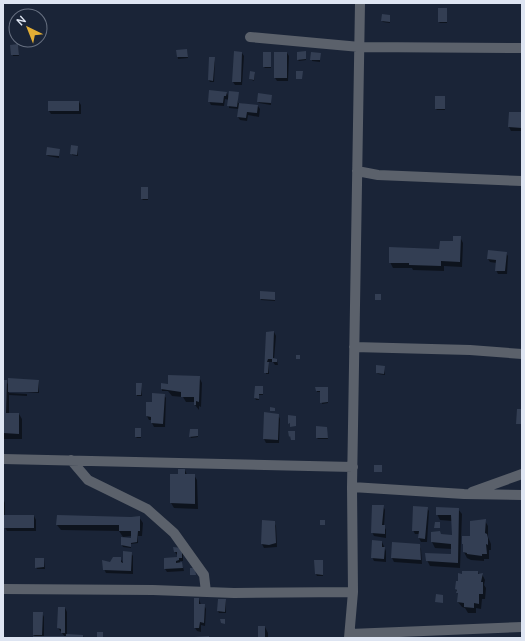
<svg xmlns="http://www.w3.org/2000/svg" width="525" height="641" viewBox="0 0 525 641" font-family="Manrope,sans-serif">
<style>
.shadow{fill:#0007}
.building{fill:#333e53}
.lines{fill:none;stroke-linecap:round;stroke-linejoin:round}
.minor{stroke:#5b616b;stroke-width:10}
</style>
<rect width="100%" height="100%" fill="#1a2437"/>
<path class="shadow" d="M447 9V23H440L439 22Z
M390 16V23L383 22 382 21Z
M18 45 19 56H13L11 46Z
M187 50 188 58 178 59 177 51Z
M242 53 244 56 242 85H235L233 82Z
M271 53V68H265L264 67Z
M287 53 289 56 288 81H277L275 78Z
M306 54V60L299 61 298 60Z
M320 54V62L312 61V59Z
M215 59 214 82H210L209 80Z
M251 72 255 74 254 81 250 79Z
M227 93 229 98 238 93V103L258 106 260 109 259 117 248 115 247 121 240 120 238 117 239 109 229 108V100L225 99 224 106 211 105 209 101Z
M271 96V105L259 103 258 102Z
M444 97 445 110H437L436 109Z
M79 102 81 105V114H51L49 111Z
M510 113H522V131H511L509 127Z
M77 147 78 156 72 155V154Z
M59 150V158L48 156 47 155Z
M147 188 148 200H143L142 199Z
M460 237 463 243 462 267 444 266V271L413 270 412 268H393L390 262 440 250Z
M506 253 508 256 507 274H498L496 270 497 263 490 262 488 259Z
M275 293V301L261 300V299Z
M274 332 276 336 274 359 277 360 278 365H275L273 362H268L269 364V374H266V360Z
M384 367 385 375 378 374 377 373Z
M199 377 202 383 201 407 199 406V410L195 405V402H186L183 397 172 396 168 391H162V384L167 385Z
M3 381H6L9 386 38 381 39 382V393L9 391V393L27 394V396L9 395V414H19L22 419V439H3Z
M141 384 142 396H137V394Z
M263 387V395H259V400H256L255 398Z
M328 388V403L322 404 321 392H317V391Z
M164 395 166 398 165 427H154L152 423V420H149L147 416 153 403Z
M265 413 278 415 280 419 279 443H266L264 439Z
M326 428 328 439H318L317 438Z
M141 429V438H137L136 437Z
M198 430V437L191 438 190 436Z
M185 470 187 475H194L197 480 198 509 174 508 171 503 179 475Z
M3 499 5 503V516H34L36 520V531H7L4 526 3 530Z
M383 506 385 510 384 526 386 530V538L374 536 372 532Z
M427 508 429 511 427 542H421L419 538V534H415L413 530Z
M458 509 462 514 460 568 430 566 427 560 452 555V549L435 548 432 542 441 536H453L452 521 440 520 437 514Z
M139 517 143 523 142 536H138V543L131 544V548L123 547 122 545 132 539V536L123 537 119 531 61 530 57 525Z
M485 521 488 526V537L491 544V550H489V559H484V561L471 560 467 558 464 552V546L463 544Z
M274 522 276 526 277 547 264 548 262 544Z
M382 542 386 551V562L374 561 372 557Z
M393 543 419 545 421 549 422 564 394 562 392 558Z
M174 548 183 553V561H180V563L183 567 184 571 167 572 165 569 178 558V555H177L175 552Z
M131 553 133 556V574L106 573 104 569 120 558 124 564Z
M44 559 45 569H37L36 567Z
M315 561H323V576H317L316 574Z
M478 572 479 575 482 574 485 580 484 585 486 588 485 599H482L481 609 476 608V613H468L465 608 462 607 458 602 459 596 456 589 463 575Z
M199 599 201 605H204L206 609 205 626 201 625V632L197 631 195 628Z
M219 600H225L226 602V613H219L218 611Z
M65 608 67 612V635L83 636 84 638H34L35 637 34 635V613H42L44 617V637H65L58 628Z
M265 627 268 633V638H259Z"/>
<path class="building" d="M438 8H447V22H438Z
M382 14 390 15V22L381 21Z
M18 44 19 55H11L10 45Z
M187 49 188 57H177L176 50Z
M234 51 242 52 241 82H232Z
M306 51V59L297 60V52Z
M263 52H271V67H263Z
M274 52H287V78H274Z
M311 52 321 53 320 60H310Z
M209 57H215L213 81 208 80Z
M250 71 255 72 254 80 249 79Z
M296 71H303L302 79H296Z
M209 90 227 92 226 96H224L223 103 208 102Z
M229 91 239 92 237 107 227 106Z
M258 93 272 95 271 103 257 102Z
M435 96H445V109H435Z
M48 101H79V111H48Z
M239 103 258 105 257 113 247 112 246 118 237 117Z
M509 112H522V128L508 127Z
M71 145 78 146 77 155 70 154Z
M47 147 60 149 59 156 46 155Z
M141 187H148V199H141Z
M453 236H461L460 262 441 261V266L409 265V263H389V247L439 249 440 241H453Z
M488 250 507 252 505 271H495L496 260 487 259Z
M260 291 275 292V300L260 299Z
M375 294H381V300H375Z
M274 331 273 358 277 359V362H272V359H268L267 362H269L268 373H264L266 332Z
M296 355H300V359H296Z
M376 365 385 366 384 374 376 373Z
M168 375 200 376 199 402 196 401V405H194V397H181V392L161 389V383L168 384Z
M8 378 39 380 38 392H8Z
M3 380H7L6 413H19V434L3 433Z
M136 383H142L141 395H136Z
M255 386H263V394H259V399L254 398Z
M315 387H328V402L320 403V391H316Z
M152 393 165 394 163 424 151 423V417L146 416V402H152Z
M270 407 275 408V411H270Z
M517 409H522V424H516Z
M264 412 279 414 278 440 263 439Z
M288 415 296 416V426L290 427V423L288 424Z
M316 426 327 427 328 438H316Z
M135 428H141V437H135Z
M190 429H198V436L189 437Z
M288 431H295V440H291L290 436 289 437Z
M374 465H382V472H374Z
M178 469H185V474H195V504L170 503V474H178Z
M372 505H384L382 525H385V534L371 533Z
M413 506 428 507 425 539 418 538 419 531H412Z
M436 507 459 508 458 563 426 561 425 553 451 554V544L431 542V532L440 531 441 534 452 535 451 515H436Z
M4 515H34V528H4Z
M57 515 131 517 140 516V531H138L137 542 131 543V531H119V525H56Z
M486 519 485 533 487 534 488 538V545L486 544 487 554H482V556L467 554V553L463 552V544H462V536H470V521Z
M262 520 275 521 276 543 269 545 261 544Z
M320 520H325V525H320Z
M435 522H440V528H434Z
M121 537 131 538V547L121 545Z
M372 540 382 541V547H385L384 559 371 558Z
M392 542 420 544 421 560 391 558Z
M173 547 182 548V558H179V560L176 561V563L182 562 183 568 164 569V558L177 557V552H174Z
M123 551 132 552 131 571 103 570 102 560 110 562 113 557H121V562L123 563Z
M35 558H44V567L35 568Z
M314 560H323V575L315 574Z
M190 568H195L196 575H190Z
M462 571H478V574L483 573 481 582H483V594H479V604L474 603V608L464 607V603L457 602 458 593H456L457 590 455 589 456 581H458V573L462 574Z
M436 594 443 595V603L435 602Z
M194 598H199V604H205L204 623 200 622 199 628H194Z
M218 599H226L225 612 217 611Z
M58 607H65V633H61V629L57 628Z
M33 612H43L42 635H33Z
M220 619H225V624L221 623Z
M258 626H265V638H258Z
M97 632H103V638H97Z
M66 634 83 635V638H33V636H66Z
M209 636V638H195L194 637Z"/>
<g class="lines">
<path class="minor" d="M250 37 360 47 522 48
M357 171 378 175 522 181
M354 347 470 350 522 354
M3 459 353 467
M71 460 88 480 147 509 174 533 204 575 206 592
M352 487 464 494 522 495
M472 492 522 474
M3 589 153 590 234 593 353 592
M350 634 522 627
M349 638 353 592 352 487 360 3"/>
</g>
<rect width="525" height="641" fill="none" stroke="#dee5f2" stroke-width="8"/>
<g transform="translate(28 28) rotate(317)"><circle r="19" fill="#1a2437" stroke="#687182"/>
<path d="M0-3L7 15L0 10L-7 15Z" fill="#e3ae35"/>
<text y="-6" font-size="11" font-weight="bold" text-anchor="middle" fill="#dee5f2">N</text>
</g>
</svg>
